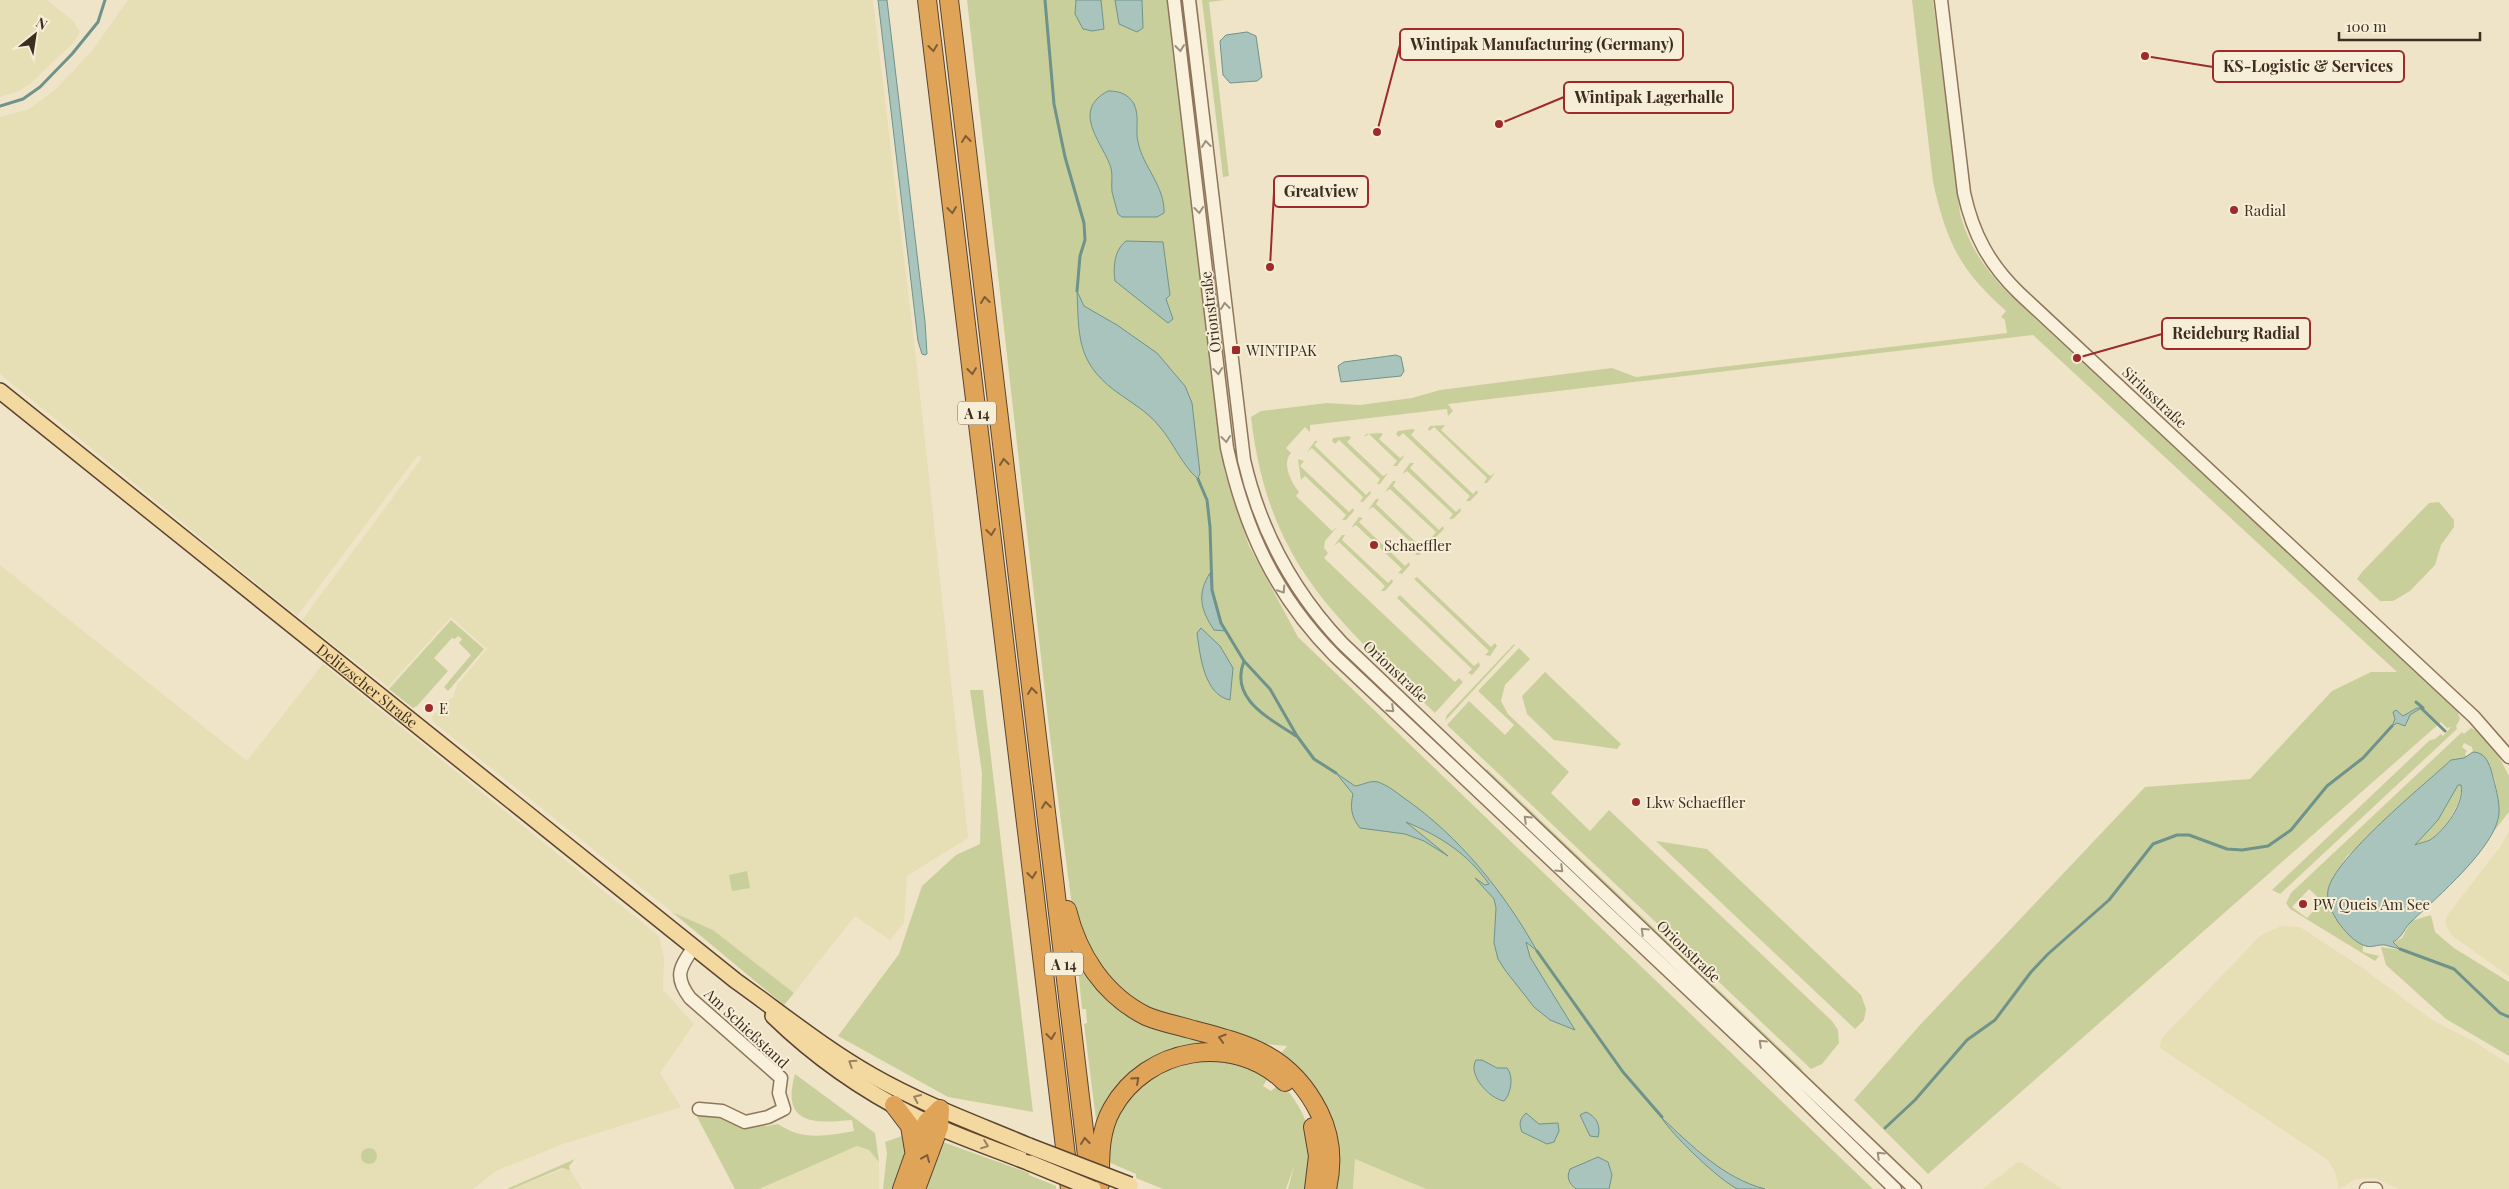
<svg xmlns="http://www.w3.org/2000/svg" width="2509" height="1189" viewBox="0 0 2509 1189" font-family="'Playfair Display',serif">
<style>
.farmland{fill:#e6deb5}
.green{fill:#c9cf9b;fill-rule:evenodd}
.water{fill:#a9c4bc;stroke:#6f938a;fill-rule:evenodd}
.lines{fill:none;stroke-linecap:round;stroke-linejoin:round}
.stream{stroke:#6f938a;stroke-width:3}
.minor-casing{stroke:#8d765c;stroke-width:15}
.major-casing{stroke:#5b4430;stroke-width:18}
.highway-casing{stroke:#5b4430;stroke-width:20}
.minor{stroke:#faf1dc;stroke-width:12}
.major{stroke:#f3d9a0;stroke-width:15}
.highway{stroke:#e0a458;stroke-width:18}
.major-bridge-casing{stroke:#5b4430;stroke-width:18;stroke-linecap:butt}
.major-bridge{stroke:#f3d9a0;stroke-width:15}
.oneway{stroke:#7e5d36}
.oneway2{stroke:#9c907e}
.oneway3{stroke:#988460}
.poi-dot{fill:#9e2a2b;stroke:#f7eed8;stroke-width:2}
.labels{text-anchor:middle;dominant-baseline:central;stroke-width:4;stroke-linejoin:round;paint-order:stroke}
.shield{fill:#f7eed8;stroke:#756857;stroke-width:1}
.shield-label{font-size:14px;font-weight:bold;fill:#3d2e20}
.poi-label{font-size:15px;fill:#3d2e20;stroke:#f7eed8;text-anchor:start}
.street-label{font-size:15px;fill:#3d2e20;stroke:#f7eed8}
.leader{fill:none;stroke:#9e2a2b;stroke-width:2}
.callout-dot{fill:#9e2a2b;stroke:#f7eed8;stroke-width:2}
.callout{fill:#f7eed8;stroke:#9e2a2b;stroke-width:2}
.callout-label{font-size:16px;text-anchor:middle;font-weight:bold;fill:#3d2e20}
</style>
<rect width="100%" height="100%" fill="#f0e4c8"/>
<path class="farmland" d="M0 0H47L73 21 80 32 74 42 32 82 19 91 0 97Z
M128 0H873L916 358 968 838 907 876 904 923 890 940 855 916 794 993 713 930 672 912 433 722 432 717 445 702 453 697 457 685 487 649 451 617 388 687 302 620 422 458 418 455 297 616 0 374V117L29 109 55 90 92 51Z
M0 565 247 761 323 664 659 936 664 958 663 990 694 1024 660 1073 681 1107 563 1144 496 1171 473 1189H0Z
M2509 831V976L2452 936 2446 925V917L2500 847Z
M2281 926 2300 927 2364 969 2432 1020 2475 1042 2509 1064V1189H2399L2374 1178 2356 1179 2339 1189 2335 1172 2328 1160 2160 1048 2161 1039 2260 936Z
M857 1146 869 1150 879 1162V1189H759Z
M1355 1159 1426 1189H1353Z
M2018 1162 2022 1163 2062 1189H1983Z
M566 1168 570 1170 582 1189H512Z"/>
<path class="green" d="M967 0H1168L1225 473 1249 546 1298 637 1873 1189H1426L1355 1159 1353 1189H1329L1331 1141 1279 1056 1287 1046 1255 1043 1151 1011 1104 978 1073 914 1050 737Z
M1194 0H1197L1228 275Z
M1202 0H1225L1209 2 1229 176 1223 177Z
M1912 0H1933L1960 213C1968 244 1984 268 2006 291L2457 710 2460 719 2456 726 2457 729 2280 894 2272 890 2430 740 2435 739 2441 734 2443 736 2451 727 2447 728 2441 722 1928 1174 1854 1100 1919 1026 2145 787 2250 779 2332 691 2371 672H2397L2033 335 1448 404 1453 411 1448 416 1447 409 1310 425V432L1305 427 1286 448 1291 453C1281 463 1292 484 1299 492L1296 496 1332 531 1337 527 1325 541 1324 548 1328 553 1324 558 1455 682 1459 678 1463 682 1435 713C1334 617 1268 563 1251 417L1261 411 1327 403 1360 405 1412 398 1440 390 1612 368 1636 377 2007 333 2005 320 2001 317 2006 311C1959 269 1947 243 1933 182Z
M1445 425 1441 430 1490 476 1495 473 1487 483H1484L1487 478 1434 427 1429 431 1428 429 1430 426Z
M1413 429 1415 430 1411 435 1473 494 1477 490 1478 493 1470 501H1466L1470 496 1403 433 1399 437 1396 434 1398 431Z
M1381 433 1383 434 1379 439 1400 458 1405 455 1397 466H1393L1397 461 1369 434 1364 437 1366 434Z
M1349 436 1351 438 1347 442 1383 476 1388 473 1380 484H1377L1380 479 1339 440 1335 444 1332 441 1333 438Z
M1315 441H1318L1314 445 1366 495 1370 491 1371 493 1363 502H1360L1363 497 1312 448 1307 452Z
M1298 459 1304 461 1300 466 1349 512 1353 508 1354 511 1346 520H1342L1346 515 1305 476 1301 480Z
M1410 463H1414L1410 468 1456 512 1460 508 1461 511 1453 519H1449L1453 514 1407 471 1402 474Z
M1393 481H1396L1393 486 1439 530 1443 526 1444 529 1436 537H1432L1436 532 1390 489 1385 492Z
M1376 499H1379L1376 504 1422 548 1426 544 1427 547 1419 555H1415L1419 550 1373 507 1368 510Z
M2439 502 2454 520V527L2441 545 2435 565 2410 591 2393 601H2380L2357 579 2362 572 2429 503Z
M1359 517 1363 518 1359 522 1405 566 1409 562 1410 565 1402 574 1398 573 1402 569 1356 525 1351 528Z
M1342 535H1345L1342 540 1388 583 1392 579 1393 582 1385 591H1381L1385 586 1339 542 1334 546Z
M1417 577 1491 647 1495 643 1497 646 1490 656 1485 655 1489 651 1414 579Z
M1400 595 1474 666 1479 662 1480 666 1472 675 1468 673 1472 669 1397 598Z
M451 620 484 649 448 691 444 687 471 655 459 643 462 639 458 636 455 639 452 638 434 658 448 671 417 706 413 708 389 689Z
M1514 644 1515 645 1445 721 1447 715Z
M1519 648 1530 659 1505 685 1501 701 1508 714 1569 772 1551 793 1590 831 1609 810 1832 1021 1838 1030 1839 1043 1822 1064 1811 1069 1447 725 1469 701 1505 735 1514 725 1478 691Z
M1545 672 1621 744 1617 749 1554 740 1527 714 1522 696Z
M970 690H983L1033 1112 948 1097 838 1036 899 954 922 886 956 855 980 844 982 773Z
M2471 728 2478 731 2497 753 2509 776V812L2494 831C2501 808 2499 772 2481 754L2473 752 2472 747 2464 743 2462 747 2467 751 2465 754 2467 757 2347 856 2332 879 2328 890 2355 941 2363 945V952L2379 956 2375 961 2290 909 2286 903 2291 893 2462 732 2464 734ZM2309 889 2322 901 2307 918 2292 907Z
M1487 769 1804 1071 1795 1066 1484 772Z
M2458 785H2461C2464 801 2444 831 2430 840 2426 843 2419 844 2414 845L2438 820Z
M1656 841 1707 849 1861 995 1866 1009 1864 1020 1855 1029Z
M747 871 750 888 732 891 729 875Z
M672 912 713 930 794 993 784 1005Z
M2431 915 2435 932 2454 948 2509 982V1056L2446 1019 2386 965 2381 947 2401 950 2394 942 2402 938 2411 921Z
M1076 948 1111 996 1223 1042 1180 1051 1097 1128 1084 1024 1087 1023 1086 1009H1082Z
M1215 1055 1269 1076 1263 1086 1271 1091 1279 1084C1288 1089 1292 1096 1297 1104 1315 1131 1310 1158 1308 1189H1288L1294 1166 1286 1189H1163L1136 1178V1174L1106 1161 1111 1118 1149 1073Z
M795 1074 875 1133 879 1162 869 1150 857 1146 759 1189H735L695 1113H705L767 1126 778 1124C803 1141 826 1136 854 1131L852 1120C812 1124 781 1124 795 1074Z
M902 1136C911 1153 902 1172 897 1189H883L887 1153 885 1142Z
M940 1141 1029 1173V1175L1056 1186V1189H921Z
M361 1156a8 8 0 1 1 16 0a8 8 0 1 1-16 0Z
M575 1159 569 1166 570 1170 562 1168 512 1189H507Z"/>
<path class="water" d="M878 0H887L925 322 927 354 925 355 922 354 918 341Z
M1076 0H1101L1104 29 1092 31 1083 29 1075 14Z
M1115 0H1142L1143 28 1137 32 1119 24Z
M1247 32 1256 36 1262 77 1257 81 1230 83 1223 75 1220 41 1226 35Z
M1108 91C1120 91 1128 94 1134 104 1140 117 1135 129 1138 142 1143 167 1165 186 1164 213L1157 217H1122L1118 214C1116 207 1114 199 1112 192 1111 184 1113 176 1111 168 1103 143 1070 111 1108 91Z
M1126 241 1163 242 1170 295 1166 299 1173 319 1168 323 1115 281C1113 268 1114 250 1126 241Z
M1077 291 1084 306 1117 325 1157 353 1185 386 1192 403 1200 473 1198 479C1181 464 1174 443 1159 426 1147 411 1130 402 1114 390 1076 361 1079 334 1077 291Z
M1396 355 1401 357 1404 371 1401 376 1341 382 1338 366 1344 362Z
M1210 573C1212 592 1216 614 1226 631L1214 630C1200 609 1197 594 1210 573Z
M1201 628 1220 646 1233 668 1230 700C1204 695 1200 655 1197 633Z
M2417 708H2421L2410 715 2405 726 2397 723 2392 726 2395 719 2393 712 2396 710 2403 716Z
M2473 752C2485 752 2489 763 2492 773 2495 785 2500 802 2499 814 2496 847 2436 898 2413 920 2404 927 2404 936 2393 942L2400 949C2395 948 2390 946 2385 945 2377 944 2371 949 2363 945 2353 941 2344 930 2338 922 2332 912 2326 902 2328 890 2334 858 2424 785 2451 760L2464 758ZM2458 785H2461C2465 803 2445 830 2430 840 2426 842 2419 843 2415 845L2438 820Z
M1336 773 1355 786C1363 785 1370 780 1378 782 1387 785 1396 792 1404 798 1459 836 1504 892 1537 951L1526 942 1530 957 1575 1030 1550 1020 1534 1007 1505 970 1498 959 1494 943 1496 908 1494 899 1475 878 1485 885 1489 884C1467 853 1440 836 1406 822L1448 856 1424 841 1405 834 1360 828C1351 817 1350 807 1353 794Z
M1476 1060H1482L1497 1068H1507C1514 1076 1511 1094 1504 1101 1490 1099 1467 1075 1476 1060Z
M1586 1112C1597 1117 1601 1126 1598 1137L1590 1136 1580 1115Z
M1526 1113 1539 1124 1558 1123 1559 1131 1554 1142 1547 1144 1522 1132C1519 1124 1519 1120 1526 1113Z
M1662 1118C1692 1146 1723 1178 1765 1189 1757 1189 1745 1189 1738 1189 1722 1183 1670 1133 1662 1118Z
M1598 1157 1608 1162 1612 1175 1609 1189H1576C1569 1183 1566 1178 1570 1169Z"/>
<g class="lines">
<path class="stream" d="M1045 0 1054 104 1065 157 1084 223 1085 240 1080 256 1077 291
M0 106 23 99 40 87 72 54 98 22 105 0
M1198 479 1207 500 1210 527 1212 590 1221 623 1244 661 1270 689 1297 736 1314 759 1336 773
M1244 661C1229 699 1269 718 1296 736
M2416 702 2423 708
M2421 708 2445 731
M2400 949 2454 969 2500 1013 2509 1017
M1537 951 1623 1072 1662 1117
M1885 1128 1915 1100 1967 1040 1995 1020 2031 972 2048 954 2109 900 2153 844 2177 835H2189L2227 849 2242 850 2268 846 2291 830 2327 786 2363 758 2392 726"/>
<g class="minor-casing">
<path id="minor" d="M1174 0 1227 448C1245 530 1275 595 1335 656L1763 1060 1895 1189
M1189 0 1244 460C1260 530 1292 590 1342 643L1915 1189
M1941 0 1964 193C1973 234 1989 264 2019 293L2474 717 2509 757
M694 947C679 968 674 977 690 998L781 1078 779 1093 784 1109 768 1117 745 1122 722 1111 699 1109
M2366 1189H2376"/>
</g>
<g class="major-casing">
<g id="major">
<path id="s1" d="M0 391 736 981C781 1013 825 1049 873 1076 922 1104 977 1124 1029 1146"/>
<path d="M773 1016C815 1057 864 1091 916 1117 953 1135 992 1148 1030 1163"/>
</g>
</g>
<g class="highway-casing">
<path id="highway" d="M927 0 1070 1189
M949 0 1091 1189
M1067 910C1078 955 1104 995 1146 1016 1160 1022 1176 1025 1190 1029 1247 1044 1290 1054 1319 1112 1331 1136 1333 1163 1327 1189
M894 1105 910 1126 914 1150
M1313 1127 1318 1156 1314 1189
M1100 1184C1100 1158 1099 1132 1112 1109 1146 1047 1234 1032 1285 1082
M902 1189 923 1130 927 1122 940 1109
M916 1189 939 1127 940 1109"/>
</g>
<use href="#minor" class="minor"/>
<use href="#major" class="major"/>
<use href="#highway" class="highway"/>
<g class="major-bridge-casing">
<path id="major-bridge" d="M1029 1146 1130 1185
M1030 1163 1093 1189"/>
</g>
<use href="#major-bridge" class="major-bridge"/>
</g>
<defs><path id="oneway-chevron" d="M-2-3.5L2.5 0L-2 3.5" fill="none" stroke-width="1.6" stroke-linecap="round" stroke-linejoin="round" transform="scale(1.25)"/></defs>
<g class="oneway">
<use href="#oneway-chevron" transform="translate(933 48) rotate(83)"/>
<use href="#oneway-chevron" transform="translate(966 139) rotate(-97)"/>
<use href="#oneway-chevron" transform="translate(952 210) rotate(83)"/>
<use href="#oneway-chevron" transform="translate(985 300) rotate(-97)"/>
<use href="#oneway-chevron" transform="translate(972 371) rotate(83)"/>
<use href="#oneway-chevron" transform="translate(1004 462) rotate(-97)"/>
<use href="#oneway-chevron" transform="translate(991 532) rotate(83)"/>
<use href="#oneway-chevron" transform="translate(1032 691) rotate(-97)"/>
<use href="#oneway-chevron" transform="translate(1046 805) rotate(-97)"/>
<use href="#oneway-chevron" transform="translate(1032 875) rotate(83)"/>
<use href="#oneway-chevron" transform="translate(1051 1036) rotate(83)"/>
<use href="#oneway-chevron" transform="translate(1222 1038) rotate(-163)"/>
<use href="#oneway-chevron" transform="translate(1136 1080) rotate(-42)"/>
<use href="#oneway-chevron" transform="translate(1085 1141) rotate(-97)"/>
<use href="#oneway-chevron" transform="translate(926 1158) rotate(-68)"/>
</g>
<g class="oneway2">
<use href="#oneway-chevron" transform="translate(1180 48) rotate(83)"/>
<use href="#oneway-chevron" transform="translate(1206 144) rotate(-97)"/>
<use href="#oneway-chevron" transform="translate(1199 210) rotate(83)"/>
<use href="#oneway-chevron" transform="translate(1225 306) rotate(-97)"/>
<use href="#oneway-chevron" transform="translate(1218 371) rotate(84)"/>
<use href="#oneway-chevron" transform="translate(1226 439) rotate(83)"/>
<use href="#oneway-chevron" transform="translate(1282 590) rotate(57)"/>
<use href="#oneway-chevron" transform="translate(1391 709) rotate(43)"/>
<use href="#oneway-chevron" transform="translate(1527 819) rotate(-136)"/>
<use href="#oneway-chevron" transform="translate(1560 869) rotate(44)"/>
<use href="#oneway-chevron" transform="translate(1644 931) rotate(-136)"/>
<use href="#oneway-chevron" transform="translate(1762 1043) rotate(-136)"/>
<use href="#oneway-chevron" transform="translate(1880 1155) rotate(-136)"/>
</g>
<g class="oneway3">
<use href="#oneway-chevron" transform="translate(852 1063) rotate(-147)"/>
<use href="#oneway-chevron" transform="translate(917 1098) rotate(-155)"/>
<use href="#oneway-chevron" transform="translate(985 1145) rotate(21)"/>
</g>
<g class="poi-dot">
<circle cx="2234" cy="210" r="5"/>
<rect x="1231" y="345" width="10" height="10" rx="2.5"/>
<circle cx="1374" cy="545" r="5"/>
<circle cx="429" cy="708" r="5"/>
<circle cx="1636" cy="802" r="5"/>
<circle cx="2303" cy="904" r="5"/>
</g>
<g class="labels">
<g class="shield">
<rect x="958" y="401.5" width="38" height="23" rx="4"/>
<rect x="1045" y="952.5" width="38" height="23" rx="4"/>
</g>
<g class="shield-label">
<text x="977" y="413">A 14</text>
<text x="1064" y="964">A 14</text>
</g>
<g class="poi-label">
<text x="2244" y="210">Radial</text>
<text x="1246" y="350">WINTIPAK</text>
<text x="1384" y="545">Schaeffler</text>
<text x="439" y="708">E</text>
<text x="1646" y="802">Lkw Schaeffler</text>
<text x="2313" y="904">PW Queis Am See</text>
</g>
<g class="street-label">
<text transform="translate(1210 312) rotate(-97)">Orionstraße</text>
<text transform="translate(2155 397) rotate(43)">Siriusstraße</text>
<text transform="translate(1396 671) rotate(43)">Orionstraße</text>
<text stroke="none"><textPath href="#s1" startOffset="471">Delitzscher Straße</textPath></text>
<text transform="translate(1689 951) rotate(44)">Orionstraße</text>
<text transform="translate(747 1028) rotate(43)">Am Schießstand</text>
</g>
</g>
<path class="leader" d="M1377 132L1400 45M2145 56L2213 67M1499 124L1564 97M1270 267L1274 192M2077 358L2162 334"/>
<g class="callout-dot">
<circle cx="1377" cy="132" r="5"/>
<circle cx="2145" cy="56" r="5"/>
<circle cx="1499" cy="124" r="5"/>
<circle cx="1270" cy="267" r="5"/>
<circle cx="2077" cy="358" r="5"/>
</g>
<g class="callout">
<rect x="1400" y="29" width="283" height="31" rx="5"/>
<rect x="2213" y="51" width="191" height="31" rx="5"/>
<rect x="1564" y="82" width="169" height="31" rx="5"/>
<rect x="1274" y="176" width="94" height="31" rx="5"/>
<rect x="2162" y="318" width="148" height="31" rx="5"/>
</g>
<g class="callout-label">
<text x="1542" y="50">Wintipak Manufacturing (Germany)</text>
<text x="2308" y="72">KS-Logistic &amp; Services</text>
<text x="1649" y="103">Wintipak Lagerhalle</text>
<text x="1321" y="197">Greatview</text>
<text x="2236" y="339">Reideburg Radial</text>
</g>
<g transform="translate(35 35) rotate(30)" stroke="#f7eed8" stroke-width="4" paint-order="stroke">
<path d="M0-4L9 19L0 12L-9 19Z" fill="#3d2e20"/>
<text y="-8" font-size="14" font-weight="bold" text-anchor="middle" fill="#3d2e20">N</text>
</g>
<path d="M2339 32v8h141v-8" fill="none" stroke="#3d2e20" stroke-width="2.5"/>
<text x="2346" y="32" font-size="15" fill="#3d2e20" stroke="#f7eed8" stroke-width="4" paint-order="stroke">100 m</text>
</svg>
